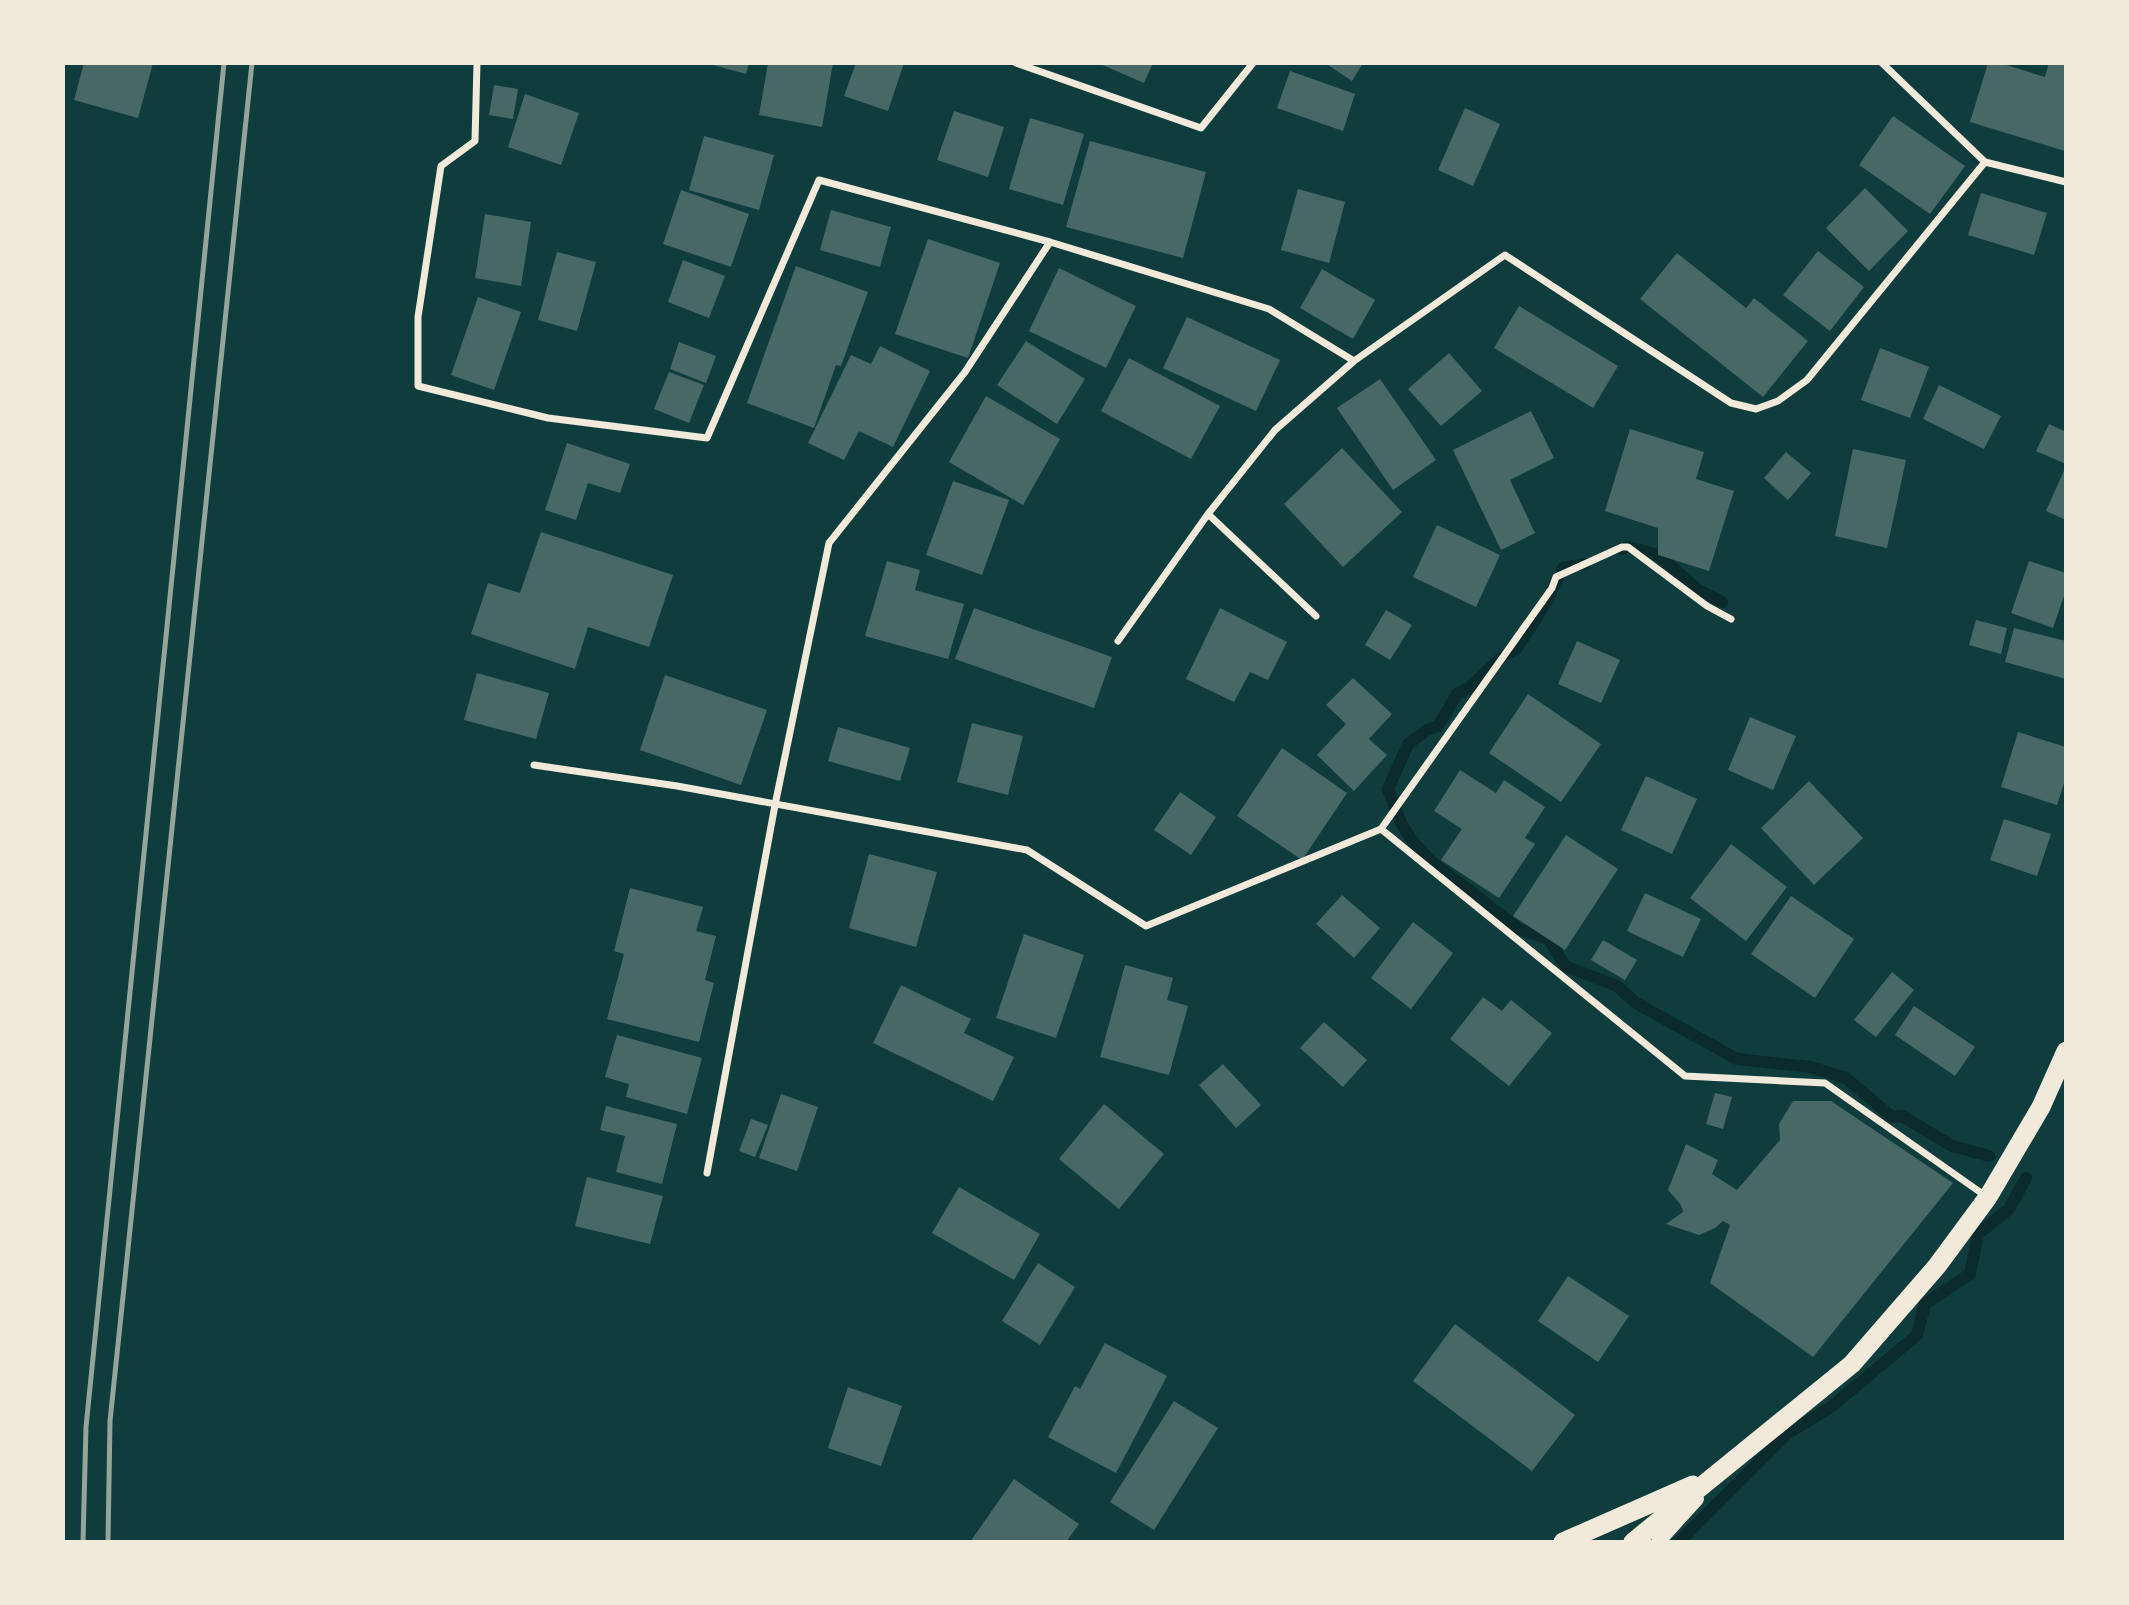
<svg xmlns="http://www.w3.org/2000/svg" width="2129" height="1605" viewBox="0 0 2129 1605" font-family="Arial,sans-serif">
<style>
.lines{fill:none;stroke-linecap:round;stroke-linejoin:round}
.stream{stroke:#0a2a2b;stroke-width:12}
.building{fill:#486865}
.minor{stroke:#f1e9da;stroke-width:7}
.secondary{stroke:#f1e9da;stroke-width:14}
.trunk{stroke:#f1e9da;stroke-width:19}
.rail{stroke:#97a49c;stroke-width:5}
</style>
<rect width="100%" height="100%" fill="#0f3d3e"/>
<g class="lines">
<path class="stream" d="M1621 549 1628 547 1658 555 1697 589 1722 602
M1585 564 1563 568 1542 609 1517 648 1503 656 1470 687 1457 694 1438 726 1427 730 1408 744 1388 789 1401 823 1413 842 1431 861 1519 929 1549 939 1565 966 1617 986 1636 1003 1737 1059 1810 1067 1846 1078 1892 1117 1902 1116 1952 1146 1989 1156
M1679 1542 1787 1434 1831 1407 1917 1335 1925 1304 1970 1274 1978 1234 2009 1209 2026 1178"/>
</g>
<path class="building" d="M84 63H153L138 118 74 100Z
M706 63H749L746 74Z
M768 63H833L822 127 759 115Z
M856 63H904L888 111 844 96Z
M1098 63H1153L1144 83Z
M1325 63H1363L1352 81Z
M1988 63H2000L2045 77 2049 63 2066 65 2065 151 1970 122Z
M1290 71 1355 94 1343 131 1277 108Z
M494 85 518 89 513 119 489 115Z
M525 94 579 113 561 165 508 147Z
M1465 108 1500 124 1473 186 1438 170Z
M954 111 1004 127 988 177 937 160Z
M1893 116 1965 166 1930 214 1859 165Z
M1030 118 1084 134 1063 205 1009 189Z
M704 136 774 155 759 210 689 190Z
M1090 141 1206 172 1183 258 1066 227Z
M1865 188 1908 231 1869 271 1826 228Z
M1298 189 1345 202 1329 263 1281 250Z
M681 190 749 214 731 267 663 244Z
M1981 193 2047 213 2034 255 1968 235Z
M831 210 891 227 880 267 820 250Z
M485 214 531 222 521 286 475 278Z
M928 239 1000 263 968 358 895 334Z
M1818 251 1864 287 1830 331 1783 295Z
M557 252 596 262 577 331 538 320Z
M1677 253 1746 308 1754 298 1808 341 1763 397 1640 299Z
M683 260 725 276 709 318 668 302Z
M796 266 868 292 841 366 836 365 814 428 747 403Z
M1059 268 1136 306 1106 368 1029 331Z
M1322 269 1375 300 1353 339 1300 308Z
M478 297 521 312 494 390 451 375Z
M1519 306 1618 366 1593 408 1494 348Z
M1187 317 1280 360 1256 411 1163 368Z
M1026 341 1085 379 1057 424 997 385Z
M679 342 716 356 706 383 670 369Z
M880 346 930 371 893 447 859 431 844 460 808 443 851 355 871 364Z
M1880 348 1929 367 1910 418 1861 400Z
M1449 353 1482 391 1441 426 1408 389Z
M1129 358 1220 406 1191 459 1101 411Z
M669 372 704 385 689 423 654 409Z
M1380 379 1436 460 1393 490 1337 408Z
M1939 385 2001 416 1984 449 1923 419Z
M986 396 1060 439 1023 505 949 462Z
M1531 411 1554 458 1510 480 1535 533 1501 550 1453 450Z
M2049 424 2066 432V464L2036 451Z
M1630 429 1704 452 1696 479 1734 491 1709 571 1658 555V528L1605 511Z
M567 443 630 464 620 493 588 483 576 520 545 510Z
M1342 448 1402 512 1343 567 1284 504Z
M1853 449 1906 460 1887 548 1835 536Z
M1786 452 1811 473 1788 500 1764 478Z
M2066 466V520L2046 511Z
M953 481 1009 500 982 575 926 555Z
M1437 525 1500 555 1476 607 1413 577Z
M541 532 673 575 649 647 588 627 575 669 471 634 488 583 520 593Z
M887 561 920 570 915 590 964 604 948 659 865 636Z
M2029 561 2066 573V590L2053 628 2011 613Z
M974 608 1112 657 1094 708 955 659Z
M1220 608 1287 642 1268 680 1250 672 1234 702 1186 679Z
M1386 610 1412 625 1390 660 1365 645Z
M1976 620 2007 628 2001 654 1969 645Z
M2014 628 2066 641V679L2005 662Z
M1577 641 1620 660 1601 703 1558 684Z
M477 673 549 693 536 739 464 720Z
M665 675 767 710 741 785 640 750Z
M1353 678 1392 714 1369 739 1387 755 1354 791 1317 755 1346 724 1326 705Z
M1528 694 1601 744 1561 802 1489 753Z
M1750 717 1796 736 1773 790 1728 770Z
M972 723 1023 736 1008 795 957 782Z
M838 727 910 748 900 781 828 761Z
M2018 732 2066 747V777L2057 805 2001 787Z
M1282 748 1347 793 1302 860 1237 816Z
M1460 770 1496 793 1504 780 1545 807 1525 838 1535 844 1499 898 1441 860 1462 829 1434 811Z
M1646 776 1697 799 1672 854 1621 830Z
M1809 781 1863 838 1814 885 1761 828Z
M1180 792 1216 817 1191 855 1154 830Z
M2004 819 2051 834 2037 876 1990 860Z
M1566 835 1618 869 1565 950 1513 916Z
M1731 844 1787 887 1746 941 1690 898Z
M869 854 937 872 916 947 849 928Z
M630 888 703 907 696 931 716 936 705 980 714 983 699 1042 607 1019 624 954 614 951Z
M1645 893 1701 919 1683 957 1627 931Z
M1342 895 1380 928 1354 958 1316 924Z
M1791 896 1854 939 1815 998 1751 954Z
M1413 922 1453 953 1411 1009 1371 978Z
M1024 934 1084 955 1056 1038 996 1018Z
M1603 940 1637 960 1625 980 1591 960Z
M1125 965 1173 978 1167 1000 1188 1006 1169 1075 1100 1057Z
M1892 972 1914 990 1876 1037 1854 1020Z
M901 985 971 1019 964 1033 1014 1057 993 1101 873 1043Z
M1483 997 1502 1011 1511 1000 1552 1033 1509 1086 1450 1039Z
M1914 1006 1975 1047 1955 1076 1895 1035Z
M1324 1022 1367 1060 1343 1087 1300 1048Z
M617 1035 702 1058 687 1114 626 1097 629 1084 605 1077Z
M1223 1064 1261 1105 1236 1128 1199 1085Z
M1715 1093 1732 1097 1723 1129 1706 1124Z
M781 1094 818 1107 797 1171 759 1158Z
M1793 1101H1831L1953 1183 1813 1357 1710 1283 1730 1225 1723 1221 1715 1228 1699 1235 1666 1224 1683 1212 1681 1205 1668 1190 1686 1144 1718 1160 1712 1174 1737 1190 1780 1140 1779 1124Z
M1104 1104 1164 1154 1119 1209 1059 1159Z
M606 1106 677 1124 662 1184 616 1172 625 1136 600 1130Z
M751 1119 768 1125 755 1157 739 1151Z
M587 1177 663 1196 650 1244 575 1226Z
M959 1187 1040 1234 1014 1280 932 1233Z
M1038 1263 1075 1287 1040 1345 1002 1321Z
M1568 1276 1629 1316 1598 1362 1538 1321Z
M1455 1324 1575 1415 1532 1471 1413 1381Z
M1105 1343 1167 1376 1116 1473 1048 1437 1075 1386 1080 1389Z
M848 1387 902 1406 881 1466 828 1448Z
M1174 1401 1218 1428 1154 1530 1110 1502Z
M1014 1479 1079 1524 1066 1542H970Z"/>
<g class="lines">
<path class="minor" d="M477 63 475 141 441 166 418 317V386L548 418 707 438 819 180 1050 242
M1016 63 1201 128 1253 63
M1882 63 1985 162
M1208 514 1316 616
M1118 641 1208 514 1275 430 1354 361
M534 765 677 786 1027 850 1146 926 1381 829 1685 1076 1825 1083 1987 1197
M1381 829 1552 588 1556 577 1622 547H1628L1707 606 1731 619
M707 1173 775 805 829 543 965 372 1050 242 1269 309 1354 361 1505 255 1731 403 1756 409 1778 401 1807 380 1985 162 2066 182"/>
<path class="secondary" d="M1658 1542 1697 1499"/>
<path class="trunk" d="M1563 1542 1693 1485
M1633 1542 1852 1364 1937 1266 1988 1197 2041 1107 2066 1051"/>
<path class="rail" d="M83 1542 86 1427 224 63
M108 1542 110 1421 252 63"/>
</g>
<rect width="2129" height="1605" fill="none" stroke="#f1e9da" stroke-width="130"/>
</svg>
